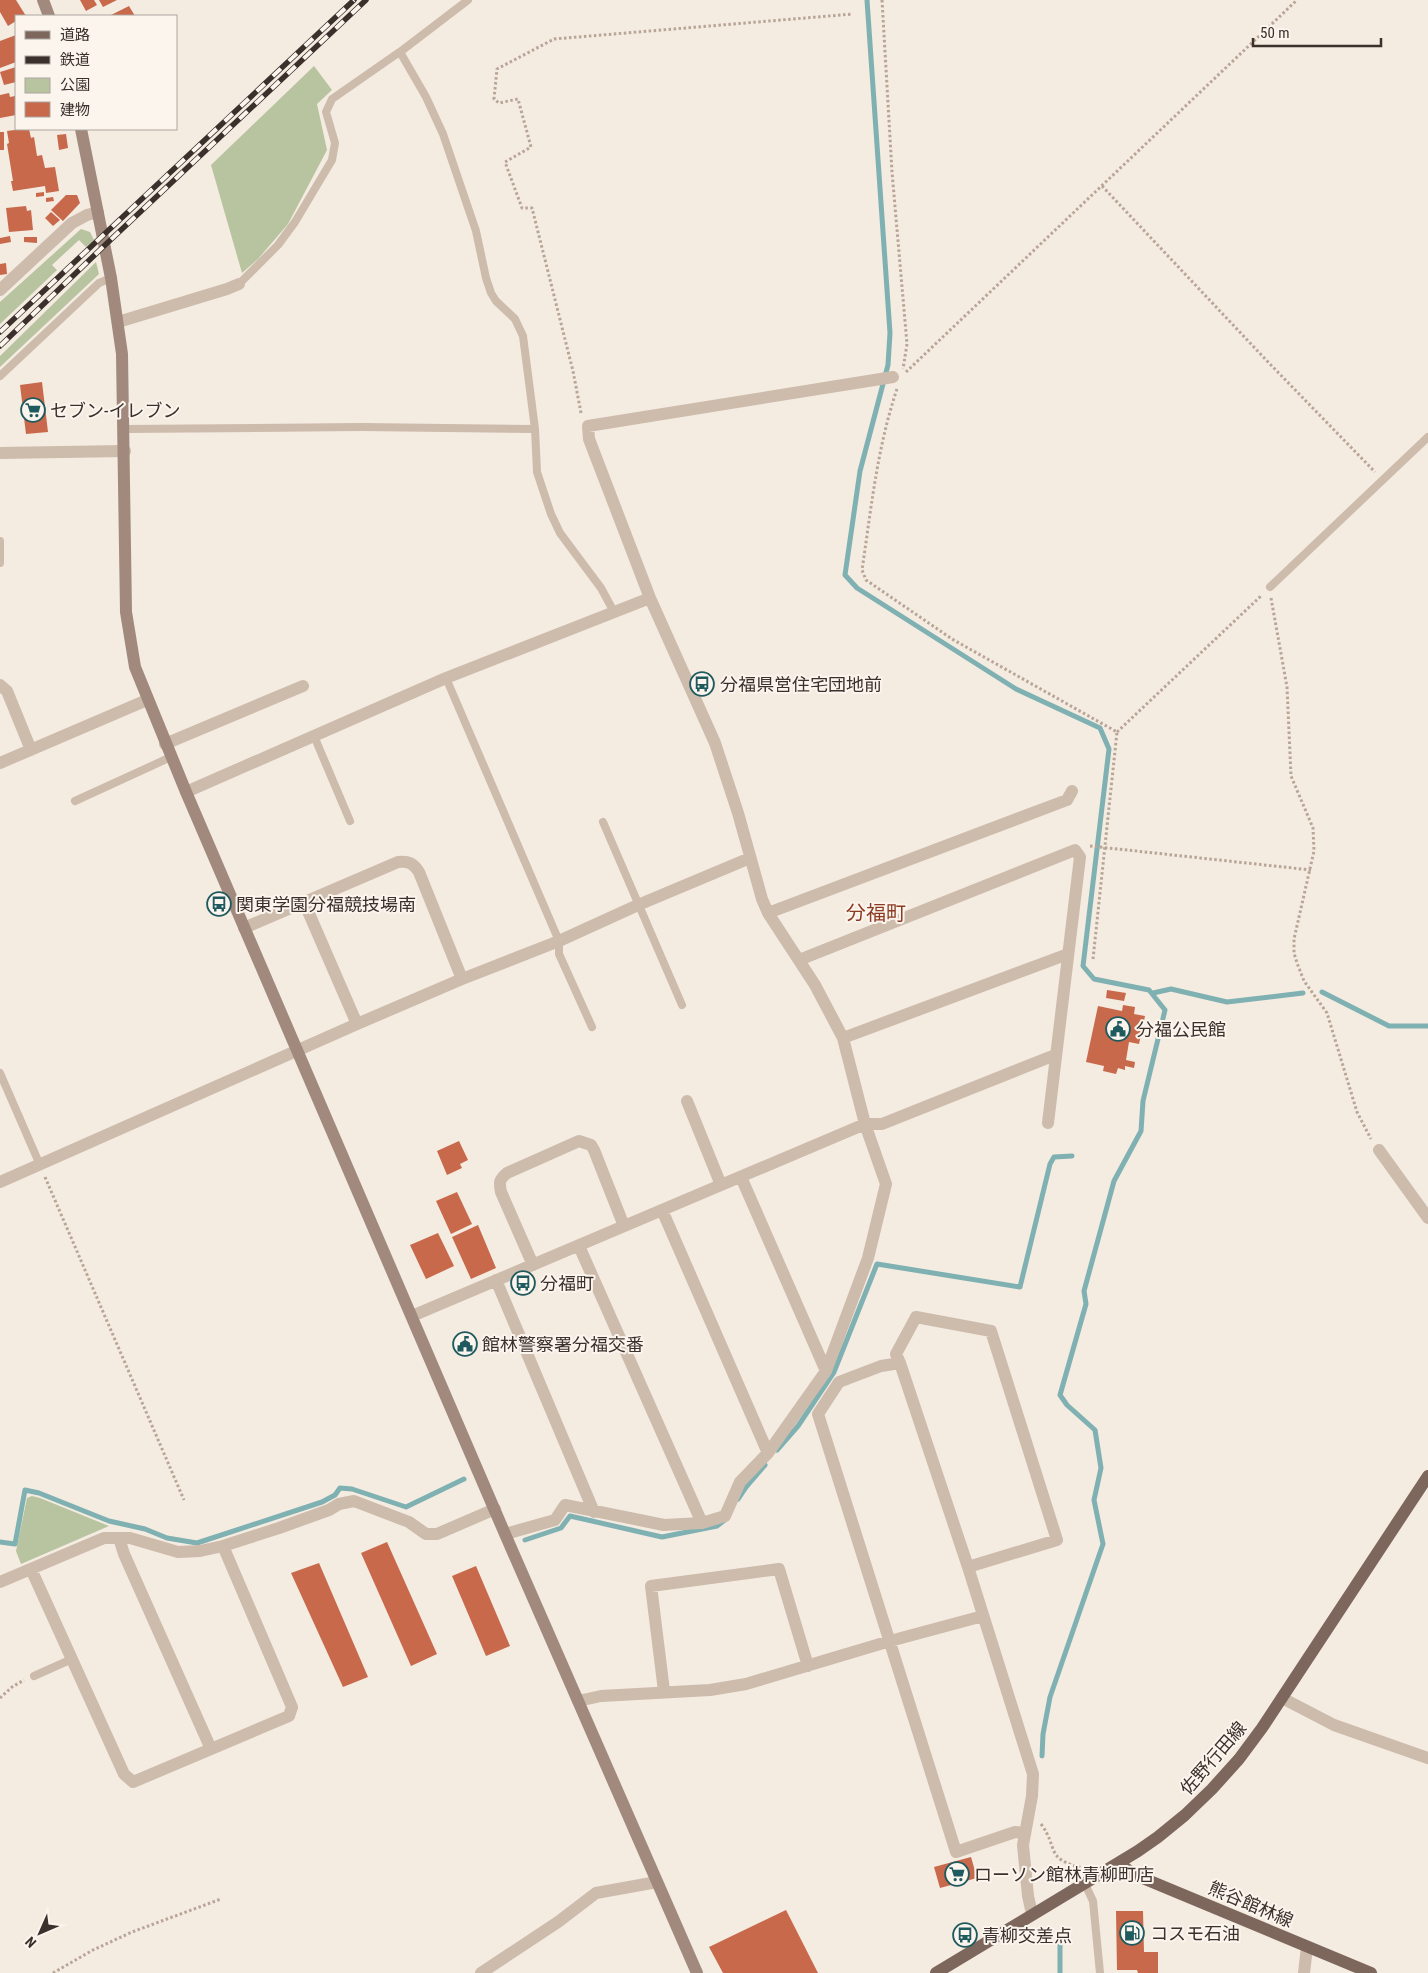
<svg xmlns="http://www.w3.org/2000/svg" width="1428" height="1973" viewBox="0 0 1428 1973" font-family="'Roboto Condensed','Noto Sans JP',sans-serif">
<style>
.green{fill:#b8c4a0}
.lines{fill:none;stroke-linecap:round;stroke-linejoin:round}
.stream{stroke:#7fb0b2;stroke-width:5}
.building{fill:#c8694b}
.path{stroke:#b9a596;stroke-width:3;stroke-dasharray:2.5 2.5;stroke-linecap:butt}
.lane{stroke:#cdbbac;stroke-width:8}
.street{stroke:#cdbbac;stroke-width:12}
.secondary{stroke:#a18a7d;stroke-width:12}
.primary{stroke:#7d675c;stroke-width:12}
.rail-casing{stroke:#3b302b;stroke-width:5.5}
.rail{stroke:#fbf5ee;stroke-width:4;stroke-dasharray:11;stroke-linecap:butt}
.labels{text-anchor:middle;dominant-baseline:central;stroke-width:4;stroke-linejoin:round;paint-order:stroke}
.poi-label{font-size:18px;fill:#3b302b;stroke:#fbf5ee;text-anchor:start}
.street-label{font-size:18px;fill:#3b302b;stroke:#fbf5ee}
.quarter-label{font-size:20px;fill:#8c3b22;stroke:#fbf5ee}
</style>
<rect width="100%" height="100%" fill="#f4ebe1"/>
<path class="green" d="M314 66 332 90 317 104 327 150 288 224 258 259 242 273 211 165Z
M81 229 90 232 94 240 86 247 79 240 52 265 57 270 0 324V302Z
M96 262 99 274 0 367V356Z
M32 1496 40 1498 109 1526 21 1564 16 1551 27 1498Z"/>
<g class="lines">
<path class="stream" d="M867 0 890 333 888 365 860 471 845 575 857 588 1016 689 1100 728 1109 749 1083 966 1094 979 1149 990 1165 1010 1143 1101 1141 1131 1114 1181 1084 1291 1086 1304 1060 1395 1067 1405 1095 1430 1101 1468 1094 1500 1103 1544 1050 1697 1043 1734 1042 1756
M1322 992 1389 1026H1428
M1153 993 1171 989 1227 1002 1303 993
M777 1450 798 1426 834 1372 877 1264 1020 1287 1050 1164 1054 1157 1072 1156
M738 1499 746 1487 765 1465
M525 1540 561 1528 570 1516 662 1537 717 1526 726 1519
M0 1542 15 1544 25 1490 39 1493 109 1521 145 1529 167 1538 197 1543 322 1502 335 1495 340 1488 352 1489 406 1507 464 1479
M1060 1945V1973"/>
</g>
<path class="building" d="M0 0H16L26 16H16V21L8 26 0 12Z
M80 0H94L97 5 86 11Z
M99 0H117L103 7Z
M129 6 135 16H109Z
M16 35V62L0 68V41Z
M16 67V82L4 85 0 72Z
M9 93 10 97 15 96 16 115 0 118V95Z
M22 129H29L31 138 34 137 37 156 42 155 45 168 55 167 59 191 46 193 45 186 13 191 11 181H13L7 144 9 143 7 131Z
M0 132H4V150H0Z
M66 134 68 148 59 150 57 135Z
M44 192V196L36 197V193Z
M66 195H77L80 203 63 221 51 210Z
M53 197 54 201 46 202V198Z
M26 206 27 211 31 210 33 230 9 232 6 208Z
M51 212 60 220 53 226 45 218Z
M10 236 11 242 0 244V238Z
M24 237H37V243L24 242Z
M6 263 7 274 0 275V264Z
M42 382 48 432 26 434 20 385Z
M1107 990 1126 993 1124 1001 1106 998Z
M1123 1005 1135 1007 1134 1014 1145 1016 1139 1044 1129 1042 1126 1060 1135 1062 1134 1068 1125 1066V1070L1118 1068 1116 1074 1103 1071 1104 1066 1086 1062 1098 1006 1122 1011Z
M459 1141 468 1160 460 1164 462 1168 447 1175 437 1151Z
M457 1192 472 1224 451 1234 436 1201Z
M478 1225 496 1268 471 1279 452 1237Z
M438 1233 454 1266 426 1279 410 1245Z
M387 1542 437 1654 411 1666 361 1553Z
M319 1563 368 1677 343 1687 291 1573Z
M476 1566 510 1646 486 1656 452 1576Z
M971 1857 977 1878 940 1888 934 1867Z
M786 1910 818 1973H723L709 1947Z
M1116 1911H1143L1144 1952H1158V1973H1138L1137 1970H1117Z"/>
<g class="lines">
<path class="path" d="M882 0 892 172 907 344 903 369
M1102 186 1268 362 1375 472
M906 372 1297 0
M897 389C877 448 871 510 862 570L866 580 952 639 1117 732 1093 959
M581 413 573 371 532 208H522L505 162 531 147 518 99 499 103 494 99 497 69 554 39 853 14
M1271 598 1287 687 1291 776 1313 828 1314 851 1294 939V953L1297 963 1304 981 1327 1013 1357 1112 1371 1139
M1117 732 1262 595
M1090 846 1311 870
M45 1177 184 1500
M0 1698 12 1687 24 1680
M1041 1824C1059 1848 1044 1859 1083 1868
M53 1973 93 1950 132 1932 221 1899"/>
<path class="lane" d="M400 52 426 97 443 134 476 231 486 278 491 293 496 301 515 319 523 336 535 429 537 472 551 514 560 533 601 588 614 612
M239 284 278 245 295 222 332 160 335 143 326 112 332 99 401 51 400 52 468 0
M0 376 99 283 111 278
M124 429 361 427 535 429
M0 541V563
M1270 587 1428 437
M446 678 559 941V954L592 1027
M314 736 350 821
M75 801 171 757
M603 822 682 1005
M0 1073 40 1165
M34 1676 72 1659
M1085 1884 1093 1901 1100 1973"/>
<path class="street" d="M0 290 72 223 87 215 98 212
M118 322 227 289 239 284
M0 453 125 451
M0 685 7 691 31 750
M165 744 303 686
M0 763 147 700
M186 792 446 678 650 598
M304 902 357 1024
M768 913 1067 800 1072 791
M244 928 398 862C409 861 413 863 419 872L462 979
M799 960 1075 850 1080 857 1048 1123
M843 1038 1068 954
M687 1101 721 1185
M1379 1150 1428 1218
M741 1177 826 1371
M0 1182 357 1024 462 979 559 941 638 905 750 858
M662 1210 768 1453
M579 1246 702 1523
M533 1265 501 1192C499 1182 499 1180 507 1173L579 1141 591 1145 594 1150 624 1226
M496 1280 594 1512
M412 1316 865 1124H882L1055 1055
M900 1363 968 1567
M505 1534 555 1520 565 1505 664 1525 702 1523 725 1516 740 1482 768 1453 826 1371 868 1258 886 1184 865 1124 843 1038 815 985 768 913 762 899 738 813 715 743 650 598 589 439 588 426 893 377
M119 1538 124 1554 211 1749
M31 1569 124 1774 133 1782 289 1716 292 1707 223 1546
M0 1582 104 1538H130L178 1552 200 1551 223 1546 279 1528 329 1510 339 1504 354 1501 409 1522 426 1534H437L495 1509
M664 1691 651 1586 779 1569 808 1666
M1282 1698 1334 1725 1428 1758
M578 1701 601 1696 710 1690 746 1684 890 1641 983 1616
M1024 1833 1015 1832 956 1852 818 1414 839 1382 881 1366 900 1363 896 1354 916 1317 991 1331 1057 1540 968 1567 1033 1774 1032 1796 1023 1845 1028 1896 1032 1914
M481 1973 558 1922 596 1893 657 1882
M1304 1973 1307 1947"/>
<path class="secondary" d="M43 0 49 16
M81 129 111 278 122 354 126 612 135 667 186 792 505 1534 697 1973"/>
<path class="primary" d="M1119 1863 1133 1874 1371 1973
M936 1973 1138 1851 1158 1837 1185 1815 1212 1789 1239 1759 1262 1728 1428 1476"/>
<g class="rail-casing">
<path id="rail" d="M0 332 354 0
M0 346 104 246 366 0"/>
</g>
<use href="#rail" class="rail"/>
</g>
<defs>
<g id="supermarket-ring" transform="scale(1.25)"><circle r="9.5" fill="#fbf5ee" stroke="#1f5a5e" stroke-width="1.5"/><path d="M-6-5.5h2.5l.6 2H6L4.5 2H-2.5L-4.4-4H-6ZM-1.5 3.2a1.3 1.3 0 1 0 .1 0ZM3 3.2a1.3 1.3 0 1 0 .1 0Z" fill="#1f5a5e"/></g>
<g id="bus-ring" transform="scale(1.25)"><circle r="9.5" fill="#fbf5ee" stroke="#1f5a5e" stroke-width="1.5"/><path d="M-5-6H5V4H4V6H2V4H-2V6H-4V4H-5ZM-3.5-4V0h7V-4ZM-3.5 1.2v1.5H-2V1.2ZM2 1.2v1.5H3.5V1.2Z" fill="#1f5a5e"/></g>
<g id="civic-ring" transform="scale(1.25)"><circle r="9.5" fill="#fbf5ee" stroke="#1f5a5e" stroke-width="1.5"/><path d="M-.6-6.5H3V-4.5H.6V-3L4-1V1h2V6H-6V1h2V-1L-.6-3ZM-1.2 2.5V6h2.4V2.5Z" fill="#1f5a5e"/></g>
<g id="fuel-ring" transform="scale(1.25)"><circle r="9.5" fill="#fbf5ee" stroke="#1f5a5e" stroke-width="1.5"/><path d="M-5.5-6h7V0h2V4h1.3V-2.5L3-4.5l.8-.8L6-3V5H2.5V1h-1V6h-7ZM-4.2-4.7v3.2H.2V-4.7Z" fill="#1f5a5e"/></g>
</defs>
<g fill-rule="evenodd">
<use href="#supermarket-ring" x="33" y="410"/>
<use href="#bus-ring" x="702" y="684"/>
<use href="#bus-ring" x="219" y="904"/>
<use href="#civic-ring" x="1118" y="1029"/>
<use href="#bus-ring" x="523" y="1283"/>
<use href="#civic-ring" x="465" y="1344"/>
<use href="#supermarket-ring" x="957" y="1874"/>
<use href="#fuel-ring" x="1132" y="1933"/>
<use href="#bus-ring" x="965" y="1935"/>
</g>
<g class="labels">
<g class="poi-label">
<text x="50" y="410">セブン-イレブン</text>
<text x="720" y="684">分福県営住宅団地前</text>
<text x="236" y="904">関東学園分福競技場南</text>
<text x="1136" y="1029">分福公民館</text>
<text x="540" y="1283">分福町</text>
<text x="482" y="1344">館林警察署分福交番</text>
<text x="974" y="1874">ローソン館林青柳町店</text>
<text x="1150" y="1933">コスモ石油</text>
<text x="982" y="1935">青柳交差点</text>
</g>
<g class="street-label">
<text transform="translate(1213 1758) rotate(-49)">佐野行田線</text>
<text transform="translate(1251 1904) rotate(23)">熊谷館林線</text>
</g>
<g class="quarter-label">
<text x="876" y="913">分福町</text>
</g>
</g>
<rect x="15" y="15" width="162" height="115" fill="#fbf5ee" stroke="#aea6a0"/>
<rect x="25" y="31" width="25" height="8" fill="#7d675c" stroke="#aea6a0"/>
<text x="60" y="40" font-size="15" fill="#3b302b">道路</text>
<rect x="25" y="56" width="25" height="8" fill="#3b302b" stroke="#aea6a0"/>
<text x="60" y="65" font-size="15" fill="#3b302b">鉄道</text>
<rect x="25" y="78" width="25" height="15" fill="#b8c4a0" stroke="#aea6a0"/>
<text x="60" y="90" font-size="15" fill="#3b302b">公園</text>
<rect x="25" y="102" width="25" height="15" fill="#c8694b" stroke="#aea6a0"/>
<text x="60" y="115" font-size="15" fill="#3b302b">建物</text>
<g transform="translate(40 1933) rotate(225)" stroke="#fbf5ee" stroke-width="4" paint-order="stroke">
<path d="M0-4L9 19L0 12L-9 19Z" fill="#3b302b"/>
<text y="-8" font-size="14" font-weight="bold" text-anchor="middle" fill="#3b302b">N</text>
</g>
<path d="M1253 38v8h128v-8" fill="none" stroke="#3b302b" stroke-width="2.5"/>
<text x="1260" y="38" font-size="15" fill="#3b302b" stroke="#fbf5ee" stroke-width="4" paint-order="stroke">50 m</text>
</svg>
